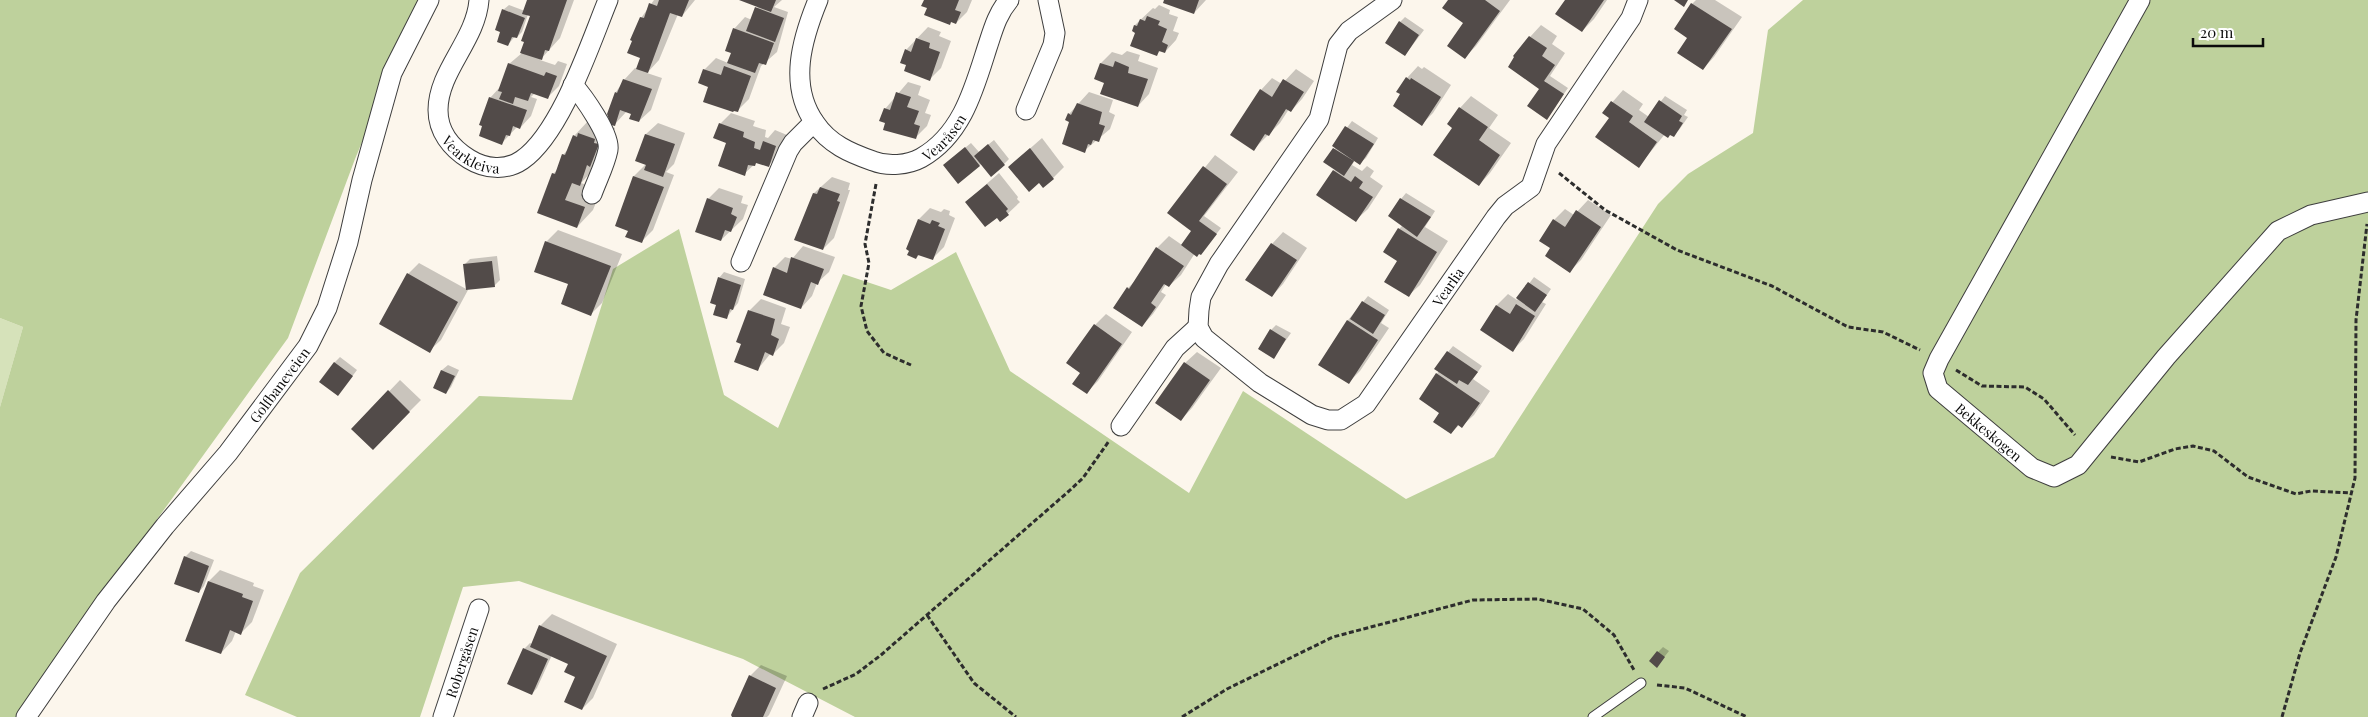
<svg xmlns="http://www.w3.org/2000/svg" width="2368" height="717" viewBox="0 0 2368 717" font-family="'Playfair Display',serif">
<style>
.green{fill:#d6e2ba}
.forest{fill:#bed19c}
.shadow{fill:#0003}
.building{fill:#524b49}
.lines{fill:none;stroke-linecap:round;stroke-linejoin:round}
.service-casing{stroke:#3e3e3e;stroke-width:11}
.minor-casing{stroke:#3e3e3e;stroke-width:21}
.path{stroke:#2d2d2d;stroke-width:3;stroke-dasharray:5 2.5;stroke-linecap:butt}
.service{stroke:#fff;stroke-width:9}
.minor{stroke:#fff;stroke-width:19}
.labels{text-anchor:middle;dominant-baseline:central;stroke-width:5;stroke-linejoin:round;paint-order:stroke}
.street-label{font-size:14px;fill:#0b0b0b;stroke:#fff}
</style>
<rect width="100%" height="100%" fill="#fcf6ec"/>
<path class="green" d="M0 318 23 327 0 407Z"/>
<path class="forest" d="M0 0H421L355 159 288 338 54 662 20 717H0V407L23 327 0 318Z
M1803 0H2368V717H855L743 659 519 581 463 587 420 717H297L245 695 300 573 479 396 572 400 613 269 679 229 724 395 778 428 843 274 891 290 956 252 1010 371 1189 493 1243 391 1406 499 1494 457 1658 204 1688 174 1753 133 1768 30Z"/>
<path class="shadow" d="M529 0H574L560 38 540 60 555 65 558 61 567 64 559 86 548 97 535 93 531 97 537 99 531 116 520 128 517 127 502 143 484 126 490 98 500 87 509 64 522 53 532 15 528 14 522 32 517 37 515 36 508 45 502 32 503 10 509 5 525 11Z
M654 0H695L682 16 678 14 659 60 647 73 662 78 651 110 639 121 632 113 627 111 615 124 611 123 610 126 615 128 607 148 596 167 581 183 601 190 593 210 577 227 553 174 558 169 563 155 569 148 574 136 590 119 596 117 612 123 616 92 624 80 635 68 637 69 642 57 641 18Z
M744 0H782L774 7 788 12 777 52 761 66 749 99 737 111 710 87 704 70 716 58 728 63 732 52 734 29 745 17 752 20 758 6Z
M925 0H972L967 12 956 23 928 7Z
M1166 0H1206L1194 13Z
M1450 0H1510L1476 46 1465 57V22Z
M1566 0H1607L1594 19 1582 31Z
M1696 0H1715L1742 17 1714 57 1703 69 1689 38 1692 4Z
M1159 5 1170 10 1169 14 1178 17 1173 31 1179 33 1176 40 1165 52 1161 50 1157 54 1137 32 1135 25 1153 8 1155 9Z
M1405 17 1424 30 1405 55 1400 22Z
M1541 25 1557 36 1552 44 1565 53 1550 76 1568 88 1547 118 1529 106 1546 81 1538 87 1530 37Z
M928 27 941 32 939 36 951 41 941 68 930 79 908 64 906 50Z
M1127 51 1140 55 1138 61 1158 68 1149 94 1138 106 1105 82 1096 79 1101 63 1112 52 1122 55Z
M1418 66 1422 69 1424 67 1451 85 1433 113 1422 124 1402 94 1407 78Z
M1296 69 1314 81 1302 99 1291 111 1289 109 1280 123 1254 149 1261 90 1272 78 1282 84Z
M908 82 921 86 918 95 930 100 925 113 931 115 927 126 915 138 887 122 885 109Z
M1623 90 1643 104 1639 110 1649 117 1665 96 1687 110 1684 115 1688 117 1679 130 1673 135 1665 134 1639 166 1610 118 1603 113Z
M1089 92 1113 100 1109 112 1115 115 1110 129 1084 151 1069 114Z
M1471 96 1498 115 1489 128 1511 143 1490 173 1479 185 1454 127 1460 108Z
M731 113 755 121 753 126 766 130 765 137 768 138 775 130 787 135 780 154 768 166 757 162 744 174 720 124Z
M1352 121 1378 138 1366 158 1360 163 1355 160 1352 165 1362 171 1367 166 1374 171 1370 177 1383 186 1368 209 1356 220 1334 171 1336 169 1325 162 1336 147 1334 145Z
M658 123 685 133 674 164 666 172 674 175 653 230 641 242 629 230 616 226 634 176 646 164 637 161 646 134Z
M1042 138 1064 167 1053 178 1040 182 1009 167Z
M994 140 1009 159 1004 164H981L979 166 950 160 971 143 979 152Z
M1215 155 1238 172 1204 216 1221 228 1201 254 1195 253 1181 275 1169 286 1166 284 1161 292 1166 295 1153 314 1142 326 1128 288 1137 279 1157 248 1169 236 1182 245 1197 226 1169 212Z
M999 173 1018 197 1017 199 1020 202 1000 221 997 217 966 202Z
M832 177 850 183 848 190H850L834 238 823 249 814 193Z
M719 188 743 196 741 203 748 205 743 219 721 240 708 199Z
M1406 193 1435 211 1425 227 1448 241 1420 285 1408 296 1399 261V229L1403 225 1401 199Z
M1588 200 1611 215 1581 260 1570 271 1552 248 1554 220 1565 209 1574 215Z
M930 208 941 212 944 209 950 211 949 215 955 218 944 247 932 259 920 254 916 258 919 219Z
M558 230 622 254 602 303 591 314 546 242Z
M1283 232 1307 248 1283 284 1272 296V244Z
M803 246 835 257 829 272 817 283 812 296 801 308 774 268 785 257 792 259Z
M497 256 500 280 494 286 465 264 470 259Z
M419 263 468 290 441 340 429 351 408 274Z
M724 272 745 279 738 303 726 318 717 304 719 278Z
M1534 277 1551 289 1542 302 1546 304 1524 339 1513 350 1481 329 1497 305 1508 294 1517 300Z
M1368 296 1389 310 1381 323 1389 328 1360 371 1348 383V320Z
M761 299 786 308 781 324 790 327 784 343 773 354 771 353 758 369 742 343 738 342 750 310Z
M1106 314 1132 332 1098 381 1087 392 1095 325Z
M1276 325 1291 333 1274 357 1271 330Z
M1453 346 1482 366 1473 379 1490 391 1474 415 1462 426 1460 424 1451 433 1441 412 1437 374 1448 352Z
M1197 352 1221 368 1192 408 1181 420 1157 403 1185 363Z
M340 357 357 370 338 395 334 363Z
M448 365 459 370 451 387 446 393 434 387 442 370Z
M400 380 421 400 373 448 353 429Z
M191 551 214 560 204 586 199 592 185 557Z
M220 570 254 583 253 586 264 590 252 622 241 633 236 631 232 641 221 653 209 581Z
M552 614 617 644 593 698 582 709 577 677 569 663 552 655 537 688 532 694 524 649 530 643 532 644 540 626Z
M1663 647 1669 651 1657 666 1658 652Z
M761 665 787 676 769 715 767 717H733L750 676Z"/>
<path class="building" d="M527 0H567L549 51 545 50 542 60 520 53 524 42 521 41 530 16 522 14Z
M659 0H689L682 17 670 13 648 73 636 69 640 58 627 53 632 41 630 40 640 17 644 18 649 3 657 6Z
M739 0H776L771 12Z
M924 0H959L955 10 961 12 956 24 951 22 950 25 924 15 927 8 921 6Z
M1164 0H1199L1194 14 1163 3Z
M1448 0H1485L1500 11 1465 59 1447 46 1463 23 1442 8Z
M1565 0H1604L1582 32 1555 14Z
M1674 0H1688L1684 7Z
M1691 3 1732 29 1703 70 1677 53 1687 38 1674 29Z
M755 7 784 18 775 42 746 31Z
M502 9 525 18 517 38 512 37 508 46 497 42 500 32 495 30Z
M1147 16 1160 21 1158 25 1167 29 1162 42 1168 45 1165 53 1159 51 1157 56 1130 46 1135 33 1132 31 1134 25 1137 26 1140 19 1145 21Z
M1399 21 1419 35 1405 56 1385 43Z
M733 28 774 43 766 65 759 63 755 73 727 63 731 53 725 51Z
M1529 36 1547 48 1542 56 1555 65 1544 81 1564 94 1547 120 1527 106 1539 89 1508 67 1514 57 1513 56Z
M916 38 930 43 929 48 940 52 930 81 904 71 906 65 900 63 905 49 911 52Z
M1115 61 1129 67 1128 73 1148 79 1138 107 1100 94 1104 83 1094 79 1100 63 1113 67Z
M508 63 544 76 546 72 557 76 548 99 531 93 528 101 515 97 513 104 499 99 502 92 498 91Z
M724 66 751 76 738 112 734 111 733 112 703 102 708 87 698 83 703 69 721 75Z
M1406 77 1410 80 1411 78 1441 97 1422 126 1393 106 1400 94 1396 92Z
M623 79 652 89 639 122 629 119 631 114 620 110 615 126 611 125 607 114 615 92 617 93Z
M1283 79 1304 92 1291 112 1286 109 1269 136 1265 134 1254 151 1230 135 1260 89 1272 97Z
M896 92 911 97 907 107 919 111 914 124 920 126 916 139 883 130 885 123 879 121 884 108 890 110Z
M489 97 527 110 520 129 513 126 510 136 506 135 502 145 479 136 482 126 479 125Z
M1659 100 1682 116 1679 121 1683 123 1674 137 1670 135 1668 138 1644 122Z
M1611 101 1633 116 1629 122 1657 142 1639 168 1595 137 1609 118 1602 113Z
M1077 103 1102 112 1099 124 1105 126 1099 142 1093 140 1091 145 1088 144 1085 153 1062 144 1069 122 1065 120 1068 113 1071 115Z
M1459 107 1488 127 1479 140 1500 155 1479 186 1433 155 1452 128 1447 124Z
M719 123 744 132 743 137 755 142 754 148 760 150 763 141 776 146 769 167 756 163 755 166 748 165 745 176 718 166 726 143 713 138Z
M1345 126 1374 144 1360 165 1332 146Z
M578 133 595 139 594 143 599 144 590 167 587 165 580 186 572 183 565 200 585 207 577 228 537 213 552 173 555 174 562 154 565 155 573 135 577 137Z
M645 134 675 144 663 177 644 170 646 165 635 161Z
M988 144 1005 165 991 177 974 156Z
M965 147 980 166 958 184 943 165Z
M1030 148 1054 179 1043 188 1039 183 1029 192 1008 167Z
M1333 148 1354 161 1344 176 1323 162Z
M1203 166 1227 184 1199 221 1217 234 1201 255 1199 254 1197 257 1181 245 1191 231 1167 213Z
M1333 170 1351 182 1355 176 1363 182 1359 188 1373 197 1356 222 1316 195Z
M633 176 664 187 642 243 625 237 628 231 615 226Z
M987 184 1008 209 1006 211 1009 215 1000 222 997 218 985 227 965 202Z
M820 187 840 194 837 201 840 202 823 250 794 240 813 193 817 194Z
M707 198 733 208 731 214 737 217 731 232 725 230 721 241 695 232Z
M1400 198 1431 217 1417 237 1388 216Z
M1576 210 1601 227 1570 273 1545 256 1550 248 1539 241 1553 219 1565 227Z
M918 219 930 224 932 220 940 223 938 226 945 229 933 260 918 255 916 259 907 255 909 251 906 249Z
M1398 228 1437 252 1409 297 1384 282 1397 261 1383 252Z
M545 241 611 266 591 316 561 304 568 284 534 272Z
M1271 243 1297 260 1272 297 1245 280Z
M1156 247 1184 266 1169 287 1164 284 1151 303 1156 307 1142 327 1113 308 1127 287 1129 289Z
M791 257 824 269 818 285 811 282 801 309 763 295 773 267 787 273Z
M492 261 495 287 466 290 463 264Z
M407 273 458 302 430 353 379 324Z
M718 277 741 285 733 310 730 309 727 319 713 315 716 305 710 303Z
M1528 282 1547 295 1535 312 1516 298Z
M1362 301 1385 315 1373 334 1350 319Z
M1516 304 1535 316 1513 352 1480 330 1496 305 1510 314Z
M748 310 775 319 771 335 779 339 773 356 765 352 758 371 734 362 741 344 736 342Z
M1347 320 1378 340 1349 384 1318 365Z
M1094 324 1122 344 1087 394 1072 384 1080 373 1066 363Z
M1270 329 1286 339 1274 359 1258 349Z
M1447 351 1478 372 1468 385 1459 380 1457 384 1434 369Z
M334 362 353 376 338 396 319 382Z
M1184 362 1210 380 1181 421 1155 403Z
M441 370 455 376 446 394 433 388Z
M1436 373 1480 403 1462 428 1458 425 1451 434 1433 422 1439 413 1419 399Z
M388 390 410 412 373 450 351 429Z
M184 556 209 566 199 593 174 584Z
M208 581 243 594 242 597 253 601 241 635 230 630 221 654 185 641Z
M539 625 607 656 582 710 564 702 575 677 564 672 568 664 530 647Z
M523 648 548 659 532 695 507 684Z
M1657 651 1665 657 1657 668 1649 661Z
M749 675 776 688 763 717H732L731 715Z"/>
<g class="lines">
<g class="service-casing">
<path id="service" d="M1593 717 1641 683"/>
</g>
<g class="minor-casing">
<g id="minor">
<path id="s1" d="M479 0C476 40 438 71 438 110 438 131 451 148 469 159 485 169 506 171 522 160 561 133 590 44 608 0"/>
<path id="s2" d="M818 0C802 39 788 85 815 123 829 144 850 153 873 161 888 167 908 165 921 158 962 135 974 89 987 48 993 30 997 14 1009 0"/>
<path id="s3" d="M1392 0 1349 31 1338 45 1319 119 1219 264 1201 297 1199 310 1198 327 1204 338 1260 383 1312 415 1328 420H1341L1366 404 1496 217 1505 206 1531 187 1546 144 1631 18 1638 0"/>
<path id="s4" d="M2140 0 1939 359 1933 373 1938 389 2032 468 2054 477 2078 465 2166 357 2278 231 2311 215 2368 202"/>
<path d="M573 85C583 96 611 135 608 150 605 165 597 180 592 194"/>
<path d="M1026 110 1053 45 1055 33 1048 0"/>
<path d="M741 262 788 151 793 143 814 122"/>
<path d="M1121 426 1175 348 1198 327"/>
<path id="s5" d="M26 717 106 601 165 526 228 453 308 346 327 308 348 242 362 180 392 73 429 0"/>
<path id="s6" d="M443 717 479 609"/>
<path d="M802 717 808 703"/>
</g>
</g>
<path class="path" d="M1559 173 1605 210 1677 250 1772 286 1848 327 1883 332 1920 350
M876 184 865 244 869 263 861 306 867 331 884 353 911 365
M1956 370 1982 386 2025 387 2044 399 2075 435
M2111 457 2139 462 2175 449 2193 446 2214 451 2248 477 2296 494 2311 491 2352 493
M927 615 974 683 1016 717
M1657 685 1685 688 1747 717
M823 689 856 674 881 655 1069 491 1083 478 1109 441
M1182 717 1227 689 1333 637 1473 600 1538 599 1583 609 1614 635 1634 670
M2282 717 2300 653 2336 557 2355 478 2356 320 2367 224"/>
<use href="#service" class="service"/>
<use href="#minor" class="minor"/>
</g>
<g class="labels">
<g class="street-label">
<text stroke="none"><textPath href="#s2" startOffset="280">Vearåsen</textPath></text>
<text stroke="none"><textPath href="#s1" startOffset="179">Vearkleiva</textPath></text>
<text stroke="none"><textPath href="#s3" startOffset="739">Vearlia</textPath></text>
<text stroke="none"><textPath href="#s5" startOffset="418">Golfbaneveien</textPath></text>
<text stroke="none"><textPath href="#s4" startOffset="510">Bekkeskogen</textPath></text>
<text stroke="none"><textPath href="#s6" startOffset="58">Robergåsen</textPath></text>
</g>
</g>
<path d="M2193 38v8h70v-8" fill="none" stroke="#0b0b0b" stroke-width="2.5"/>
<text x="2200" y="38" font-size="15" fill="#0b0b0b" stroke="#ffffff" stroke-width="4" paint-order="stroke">20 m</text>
</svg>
